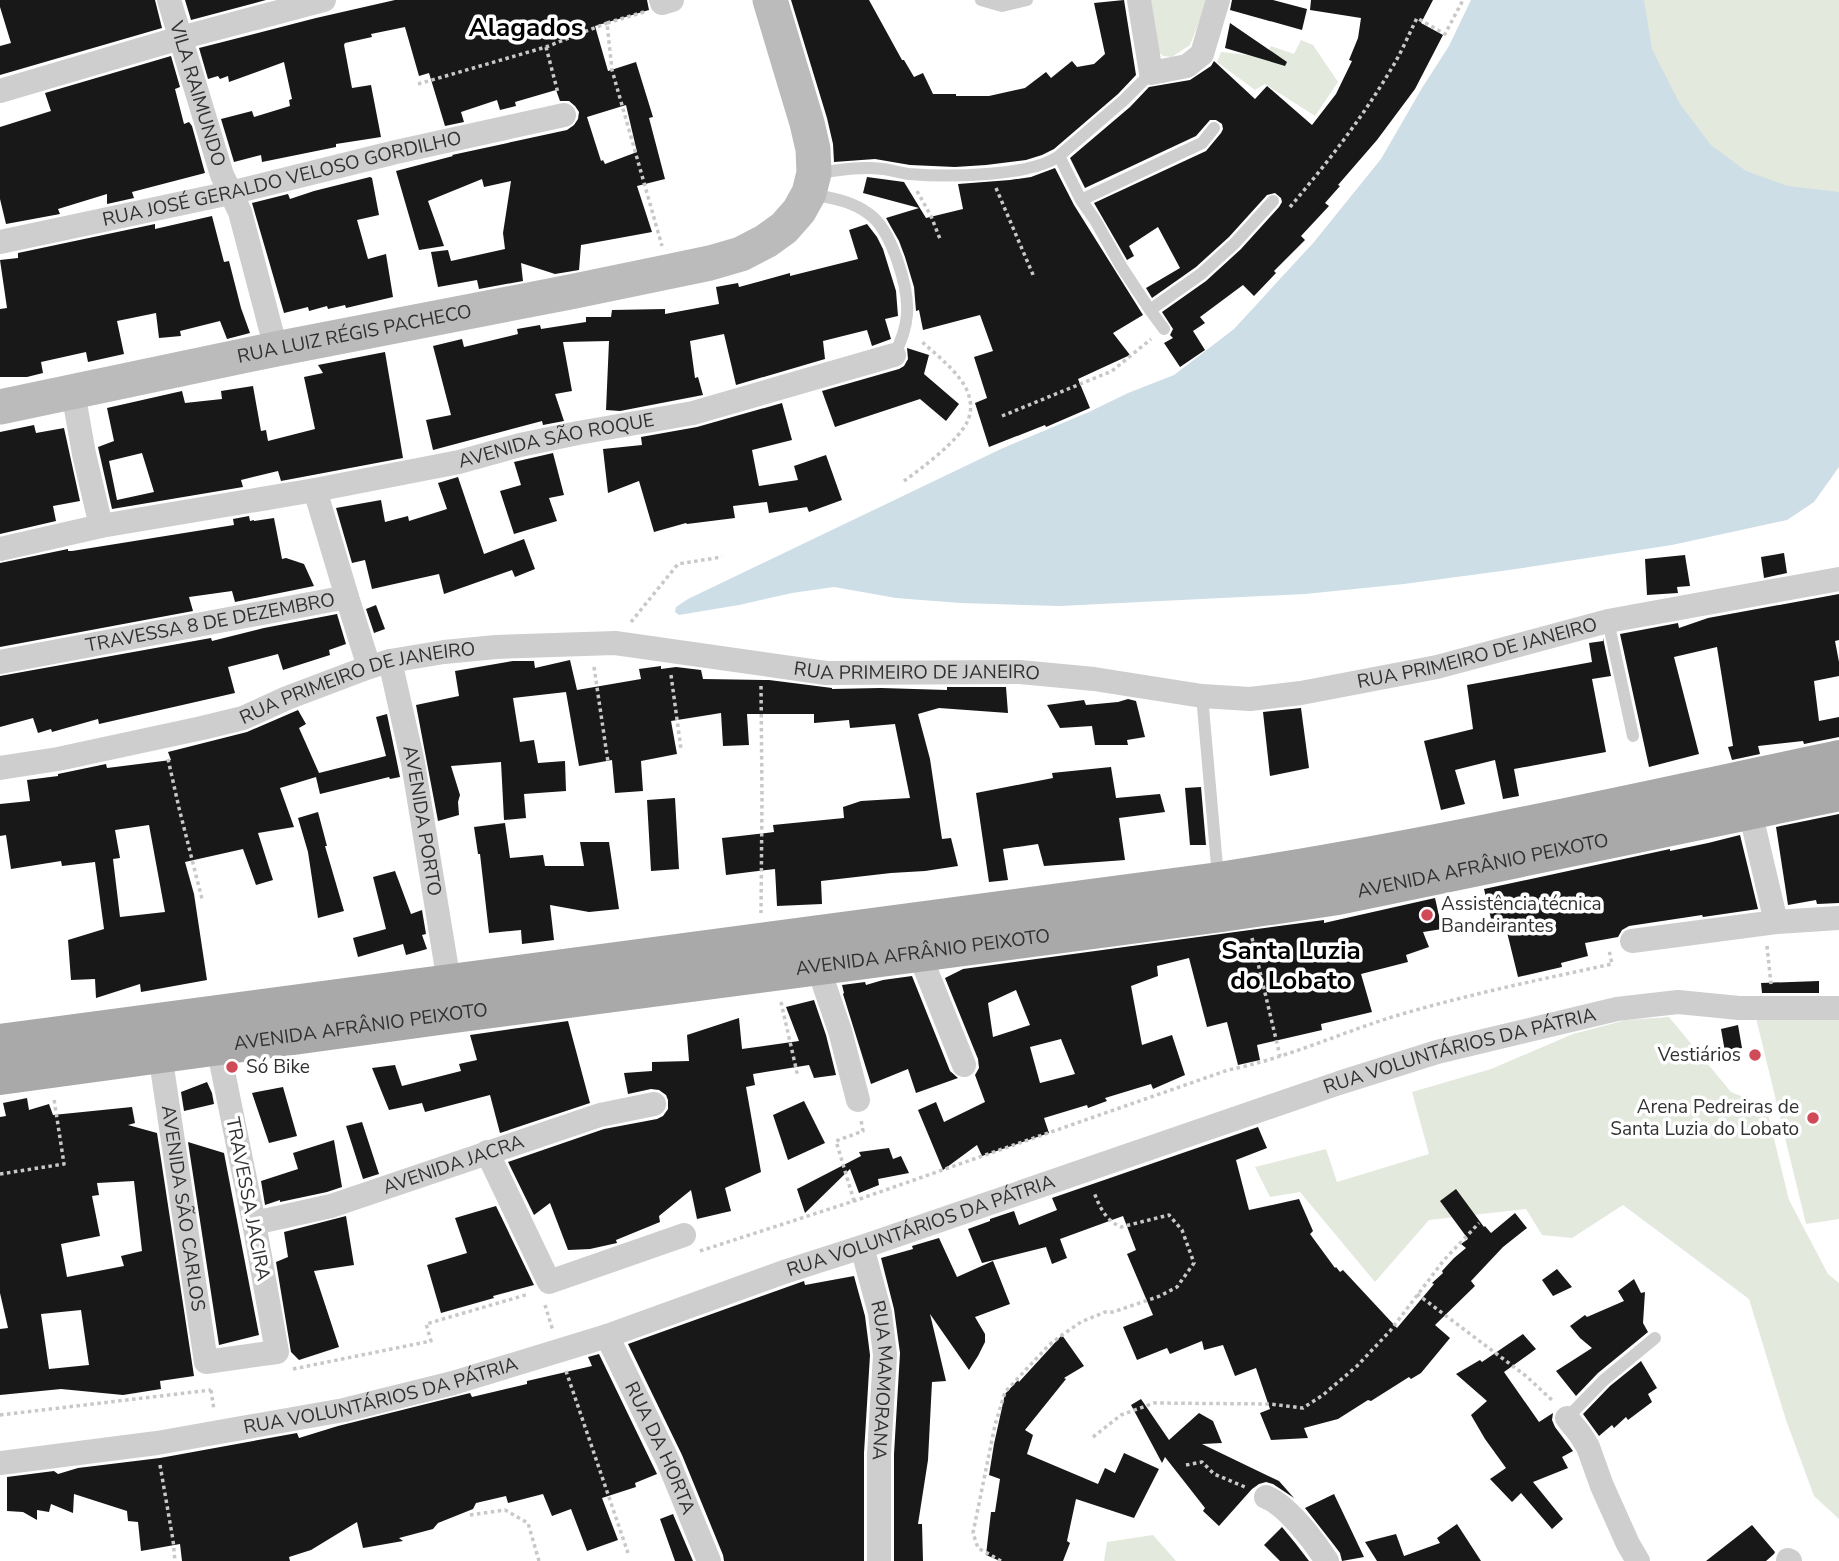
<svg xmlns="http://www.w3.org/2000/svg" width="1839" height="1561" viewBox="0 0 1839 1561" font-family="'Nunito Sans',sans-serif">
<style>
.green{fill:#e4e9de}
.water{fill:#cddee7}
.building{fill:#181818;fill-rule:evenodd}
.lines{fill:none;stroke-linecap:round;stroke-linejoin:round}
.path{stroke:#c8c8c8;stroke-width:3.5;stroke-dasharray:3.5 3.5;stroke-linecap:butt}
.lane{stroke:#cecece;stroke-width:12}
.street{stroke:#cecece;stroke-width:24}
.secondary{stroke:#bbb;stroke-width:35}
.primary{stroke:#a9a9a9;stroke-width:38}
.poi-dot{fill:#d14a57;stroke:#fff;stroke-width:2.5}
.labels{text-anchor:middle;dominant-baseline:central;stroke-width:7;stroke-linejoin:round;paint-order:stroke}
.street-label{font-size:19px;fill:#313131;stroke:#fff}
.poi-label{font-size:19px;fill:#313131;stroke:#fff;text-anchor:start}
.district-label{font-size:26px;font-weight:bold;fill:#000;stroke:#fff}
</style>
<rect width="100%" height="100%" fill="#fff"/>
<path class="green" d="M1149 0H1208L1190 45 1172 57 1163 56 1156 49Z
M1498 0H1839V237Z
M1301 40 1313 45 1338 82 1315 116 1265 84 1255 90 1217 62 1221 52 1264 57 1271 46 1294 54Z
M1839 1015V1219L1806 1224 1756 1018Z
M1669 1017 1731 1092 1766 1106 1789 1200 1828 1274 1839 1283V1519L1814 1496 1786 1420 1749 1299 1623 1205 1572 1238 1542 1235 1526 1209 1429 1220 1375 1282 1300 1192 1270 1197 1255 1167 1326 1149 1337 1182 1429 1154 1412 1092 1491 1069 1573 1034 1626 1020Z
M1153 1535 1176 1561H1104L1107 1542Z"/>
<path class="water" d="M1471 0H1644L1652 49 1680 104 1711 145 1746 171 1788 186 1839 192V467L1814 502 1787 520 1672 545 1509 570 1404 584 1305 594 1060 606 960 603 896 598 834 587 792 593 739 605 679 615 675 612 676 607 688 599 1003 448 1089 412 1128 393 1174 375 1234 329 1314 242 1381 159 1422 88 1449 46Z"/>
<path class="building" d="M0 0H155L162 28 0 75V46L11 43 0 7Z
M185 0H266L191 20Z
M395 0H647L649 10 595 26 608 71 636 62 653 117 649 118 665 179 637 186 652 232 581 245 579 270 555 274 521 263 523 281 479 289 477 280 438 287 431 252 448 250 451 261 505 249 503 233 511 181 484 187 482 179 428 201 444 246 419 250 396 171 453 156 452 155 567 130 574 125 578 119 579 112 575 106 569 101H560L556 90 515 102 516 106 500 110 497 100 461 112 464 122 445 126 429 73 419 76 405 27 371 34 372 37 345 43 344 45 352 88 371 85 381 137 336 144V147L262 162 261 155 234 162 221 119 252 111 254 117 290 106 289 100 292 99 284 62 229 82 228 76 220 79 218 76 208 79 199 48 316 18ZM626 105 637 152 605 164 603 160 601 161 587 117Z
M791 0H869L902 60H904L914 77 923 73 933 94H956V96H989L1025 88 1046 72 1051 78 1072 61 1077 67 1094 64 1105 54 1094 3 1124 0 1136 75 1118 94 1054 149 1042 155 1026 160 986 165 955 167 910 165 875 159 834 162 833 144 827 118Z
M1232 0H1273L1307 9 1302 30 1230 10Z
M1311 0H1433L1421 23 1443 35 1415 89 1377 140 1338 185 1340 186 1325 203 1329 206 1301 236 1305 240 1274 271 1276 273 1254 296 1243 285 1200 317 1205 323 1193 331 1205 350 1180 367 1164 343 1173 338 1170 335 1173 329 1162 312 1206 281 1241 249 1279 207 1282 202 1281 198 1275 193 1267 195 1229 237 1196 267 1152 298 1146 288 1180 268 1158 227 1129 246 1134 256 1127 260 1094 203 1206 151 1221 133 1223 129 1222 124 1216 120H1210L1196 136 1085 188 1070 158 1130 107 1149 87 1190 80 1211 66 1214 61 1255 99 1267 86 1312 125 1336 94 1352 61 1349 60 1358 38 1361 18 1310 10Z
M1230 23 1287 62 1285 66 1225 48Z
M171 56 180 87 175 89 184 124 189 122 192 126 205 173 132 192 134 198 107 204V194L58 209 60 214 6 224 0 199V127L51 111 45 93Z
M1055 168 1074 205 1143 315 1113 333 1130 355 1078 379 1090 408 1046 427 1045 425 989 447 975 403 987 398 974 357 993 351 980 315 923 330 919 310 916 311 914 287 905 257 899 241 886 218 919 208 863 193 867 177 904 182 926 218 963 209 958 184 1010 180 1031 177Z
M370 177 372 178 379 215 357 220 368 259 386 254 393 297 346 308 345 305 328 309 327 306 309 311 308 307 284 313 252 203 288 194 290 199 314 191Z
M212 216 224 262 229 261 241 308 250 333 227 339 220 321 180 331 181 336 159 338 156 313 117 321 124 354 88 362 86 352 41 362 43 373 27 377H0V309L7 308 0 260 18 258V253L155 224V229Z
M867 224 877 237 883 249 896 291 898 316 885 319 891 339 872 346 867 330 823 341 825 359 736 385 724 334 690 341 695 378 698 377 703 395 620 411 606 410 609 341 563 342 572 391 555 394 564 421 543 425 542 421 433 450 426 420 451 415 433 346 462 339 464 347 518 334 517 329 540 325 541 329 586 322V317H611L612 310 665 309V314L719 304 716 287 738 283 739 287 790 273V276L858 259 849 230Z
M907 348 929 355 924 374 959 404 946 421 920 399 835 427 822 391 899 369 904 366 908 359Z
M385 352 403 458 281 481 278 471 241 480 243 487 112 509 98 447 114 441 107 408 182 391 185 403 222 399 221 391 253 386 261 431 266 430 268 441 315 429 304 377 323 373 318 365ZM142 453 154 492 117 500 109 461Z
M782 403 792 440 752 450 759 486 798 480 794 466 826 455 842 500 809 512 807 507 769 513 767 502 733 506 735 518 687 524 686 523 654 532 639 481 608 493 603 449 642 445 641 437 697 427Z
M34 425 36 433 64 428 80 501 53 506 56 521 0 534V432Z
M553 453 564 495 549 498 557 521 514 534 500 491 521 485 514 462Z
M458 477 484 554 524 539 535 569 515 577 512 570 444 594 439 574 372 589 365 560 352 563 336 508 381 500 385 522 408 516 409 521 447 509 438 483Z
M249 516 250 521 254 520V521L274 518 282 559 286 558 304 564 314 586 235 602 232 591 189 597 193 611 0 647V563L68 549V551H72L234 525 233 519Z
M1784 553 1787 573 1764 578 1761 557Z
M1685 555 1690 586 1677 587 1678 593 1647 595 1645 559Z
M1839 594V640L1835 641 1839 662V676L1814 681 1819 721 1839 717V737L1804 744 1803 741 1758 746 1760 754 1732 760 1728 747 1733 746 1717 647 1674 657 1699 754 1649 767 1620 634 1678 623 1679 628 1708 618Z
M376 605 385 629 374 633 366 609Z
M337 614 346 644 329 650 330 655 283 670 278 654 228 667 235 693 99 724 98 719 52 732 51 729 38 733 33 718 0 727V676L211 638 212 641 264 628Z
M1603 638 1611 676 1592 679 1606 752 1514 769 1519 796 1503 799 1495 760 1455 770 1465 804 1441 810 1424 741 1473 729 1467 685 1592 662 1589 643 1603 641Z
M570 660 577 690 641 679 639 669 661 666V669L676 667 701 670 703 679 769 680 832 688V689L881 688 947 690V687H1006L1008 713 939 708 918 714 930 759 942 839 951 838 958 866 925 871 891 873 821 881 822 904 777 906 775 869 726 875 722 838 774 832 773 825 844 818 843 807 861 801 910 798 895 724 850 728 849 720 814 723V714H747L749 745 723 746 721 713 671 721 677 754 641 761 643 791 615 793 612 760 579 766 566 692 513 698 520 742 534 740 538 763 565 761 566 791 524 794 526 818 504 820 501 762 451 766 460 795 458 802 459 815 438 821 416 705 459 696 455 671 513 661H534L535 668Z
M1128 699 1136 701 1145 737 1127 740 1128 745H1095L1092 726 1060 728 1047 705 1084 700 1086 705 1118 702Z
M1301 708 1309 768 1270 776 1263 712Z
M298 710 306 724 299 728 319 773 386 756 376 717 387 714 400 777 390 779 389 777 320 794 316 777 280 788 294 827 258 833 273 880 256 885 243 849 185 862 194 894 207 980 141 992 140 984 96 998 95 979 71 980 68 940 104 929 95 862 62 866 61 861 11 869 6 835 0 836V804L30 801 27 780 58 776V774L106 764 107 768 171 760 168 752 247 732ZM149 825 165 912 120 917 113 859 120 858 115 830Z
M1111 767 1116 798 1160 794 1165 812 1119 818 1125 860 1044 866 1038 844 1003 849 1008 880 989 882 976 793 1053 778 1052 773Z
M1201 787 1206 845H1190L1185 788Z
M675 798 679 869 651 871 647 800Z
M318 812 327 846H325L344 911 318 918 308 852 298 818Z
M1839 814V903L1817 904 1816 900 1788 905 1776 827Z
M505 823 510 858 543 855 545 866H584L580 842H609L619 909 589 912 550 905 554 940 522 944 521 930 489 933 480 854H478L474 827Z
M1740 835 1758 909 1703 917 1702 915 1629 926 1622 930 1618 937 1585 943 1588 956 1561 963 1562 967 1518 977 1504 920 1492 923 1484 889 1670 849V851L1708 843Z
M395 871 411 914 422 910 426 934 422 935 427 949 406 955 403 944 358 957 353 938 386 929 373 877Z
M1435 898 1442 929 1423 932 1429 947 1406 955 1408 962 1361 974 1372 1012 1321 1024 1322 1030 1257 1045 1260 1060 1238 1065 1227 1022 1207 1027 1189 958 1157 966 1158 976 1131 986 1142 1045 1172 1035 1185 1075 1153 1089 1151 1084 1105 1098 1107 1101 1088 1108 1087 1105 1044 1118 1049 1133 982 1156 977 1145 943 1170 918 1110 936 1102 944 1122 985 1102 975 1075 979 1068 978 1059 945 978 963 969 1324 920V923ZM1016 990 1030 1025 993 1037 988 1003ZM1061 1039 1075 1074 1040 1083 1030 1047Z
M912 976 950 1071 958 1078 916 1093 908 1069 871 1084 843 994 844 993 842 985 865 982 866 985 883 980Z
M1819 981V993H1762L1761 983Z
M814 1000 826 1035 836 1075 814 1078 809 1065 753 1074 755 1085 746 1087 761 1172 725 1188 731 1211 697 1219 691 1190 659 1216 660 1222 616 1240 617 1243 590 1249 568 1250 550 1203 534 1215 508 1162 604 1129 657 1119 663 1116 668 1109V1100L666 1095 659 1090 651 1089 628 1094 624 1073 652 1071V1062L689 1061 687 1035 739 1018 742 1049 799 1041 786 1007Z
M568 1021 590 1103 500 1133 490 1095 425 1112 422 1103 389 1110 372 1068 395 1065 402 1086 461 1071 459 1064 477 1060 470 1035Z
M1738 1025 1742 1048 1725 1052 1721 1029Z
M207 1082 212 1093 214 1104 184 1111 181 1092Z
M283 1087 297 1136 269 1143 252 1093Z
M27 1098 29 1110 49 1104 53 1115 132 1107 135 1123 128 1125 157 1133 194 1376 160 1381 161 1389 123 1395 61 1389 0 1395V1329L8 1328 0 1293V1117L6 1116 3 1103ZM134 1181 142 1251 121 1256 124 1266 67 1277 61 1244 100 1236 92 1196 99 1195 97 1183ZM81 1310 89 1365 49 1369 41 1314Z
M804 1101 825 1143 788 1160 773 1115Z
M362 1122 379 1174 363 1179 346 1126Z
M1258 1127 1267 1148 1236 1160 1249 1210 1299 1199 1313 1231 1310 1234 1335 1268 1336 1267 1340 1272 1343 1270 1397 1328 1434 1284 1432 1283 1443 1273 1442 1271 1454 1258 1466 1248 1461 1244 1468 1239 1440 1201 1456 1189 1484 1227 1485 1226 1491 1233 1515 1213 1527 1228 1503 1247 1471 1281 1475 1286 1435 1325 1450 1338 1421 1373 1411 1379 1409 1377 1371 1401 1368 1400 1338 1419 1304 1428 1308 1438 1271 1440 1260 1413 1270 1409 1256 1368 1235 1376 1223 1345 1204 1350 1202 1341 1170 1354 1167 1348 1137 1360 1123 1327 1153 1315 1127 1254 1136 1250 1123 1216 1060 1239 1067 1258 1052 1264 1046 1247 982 1263 968 1229 990 1221V1219L1014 1211 1019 1225 1057 1210 1052 1198Z
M334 1140 342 1187 327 1192 280 1202V1200L265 1205 261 1181 298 1169 293 1153Z
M188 1142 224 1153 259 1335 219 1345Z
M889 1148 893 1159 901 1156 909 1173 878 1179 879 1185 859 1193 850 1169 805 1213 797 1189 861 1156 859 1152Z
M496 1206 534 1285 493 1296 494 1298 441 1313 427 1265 467 1253 455 1218Z
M346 1216 354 1265 314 1271 339 1347 299 1360 291 1352 276 1262 288 1257 284 1232Z
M939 1238 957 1277 993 1261 1010 1304 975 1317 985 1334V1342L978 1356 969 1370 930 1314 946 1381 932 1382 928 1460 918 1524H922L923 1561H894V1454L900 1353 894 1309 881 1258 913 1249 912 1246Z
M1557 1269 1572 1287 1553 1296 1542 1280Z
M854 1276 865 1316 870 1355 864 1453V1561H724L723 1555 682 1455 628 1344 804 1281 805 1285Z
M1634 1279 1641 1293 1645 1292 1643 1323 1648 1332 1598 1373 1576 1396 1556 1371 1592 1348 1580 1338 1570 1326 1585 1315 1587 1317 1624 1301 1618 1291Z
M1523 1334 1536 1349 1504 1372 1539 1422 1553 1413 1552 1420 1555 1427 1573 1451 1562 1457 1568 1468 1533 1482 1563 1519 1552 1529 1521 1493 1512 1502 1490 1479 1506 1468 1485 1439 1471 1415 1487 1401 1456 1374 1480 1360 1482 1362Z
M1062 1335 1084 1366 1064 1378 1066 1379 1025 1430 1033 1435 1027 1454 1098 1484 1105 1468 1115 1473 1124 1453 1159 1469 1134 1518 1076 1499 1067 1541 1070 1543 1063 1561H1000L986 1555 991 1512H995L1000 1479 989 1475 994 1444 1005 1394 1018 1380 1019 1382Z
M599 1354 657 1474 635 1483 636 1487 602 1498 618 1540 587 1551 571 1509 552 1516 543 1494 508 1503 506 1496 476 1503 473 1509 438 1523 433 1529 399 1538 403 1541 363 1548 357 1522 311 1550 289 1557 290 1561H182L180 1544 141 1551 138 1522 128 1521 127 1511 74 1494 73 1513 51 1504 49 1512 37 1510V1520L23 1512 7 1511V1477L54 1471 58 1474 78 1468 160 1458 297 1433 299 1438 338 1426 470 1393 472 1397 527 1384V1381L592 1366 588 1357Z
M1641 1361 1657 1388 1648 1394 1652 1402 1628 1420 1626 1417 1614 1428 1612 1425 1599 1436 1583 1414 1610 1386Z
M1141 1399 1169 1440 1199 1413 1213 1421 1222 1443 1202 1444 1279 1481 1294 1498 1273 1484 1266 1482 1259 1484 1252 1489 1219 1526 1203 1511 1205 1508 1165 1457 1162 1463 1131 1405Z
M1334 1494 1364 1557 1342 1561 1340 1553 1334 1545 1305 1508Z
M673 1514 693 1561H675L660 1519Z
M1457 1524 1481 1561H1377L1365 1542 1396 1534 1404 1556 1440 1543 1437 1538Z
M1752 1525 1775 1552 1774 1554 1766 1561H1706Z
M1282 1527 1296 1544 1309 1561H1280L1264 1545Z"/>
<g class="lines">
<path class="path" d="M644 12 607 23 612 70 662 246
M546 47 558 93
M418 84 546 47 607 23
M996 188 1034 277
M917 191 931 216 940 239
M1290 207C1328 162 1363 117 1393 66 1402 51 1409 34 1417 18L1445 34 1463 0
M1002 416 1112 371 1151 339
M904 481C922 468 960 440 968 420 974 406 969 390 960 379 949 364 933 352 920 340
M631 622 678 564 722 557
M594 667 608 762
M671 675 681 749
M761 686 762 798 761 913
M168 759 179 808 202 899
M1252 938 1280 1056
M1767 946 1771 984
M781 1002 798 1077
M0 1174 64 1164 54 1099
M854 1201 836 1141 863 1131 861 1120
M700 1251 854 1201 1228 1070C1284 1059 1338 1034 1392 1017 1465 995 1538 980 1612 964L1609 950
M1417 1294 1526 1376 1553 1401
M545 1305 553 1331
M293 1369 431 1341 426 1324 529 1294
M566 1371 628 1553
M211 1390 214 1410
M0 1415 211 1390
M1093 1437 1121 1415 1154 1403 1270 1404 1303 1408 1323 1395 1357 1366 1390 1331 1444 1260 1479 1223
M160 1465 173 1540 175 1561
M1186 1465 1202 1462 1214 1474 1245 1487
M470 1515 505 1510 528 1523 539 1561
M1001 1561 978 1548 973 1533 995 1425 1005 1392 1049 1345 1062 1335 1081 1322 1105 1312H1113L1160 1296 1177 1287 1194 1263 1182 1230 1169 1215 1121 1227C1106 1221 1099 1206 1094 1192"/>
<path class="lane" d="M981 0 1002 6 1027 0
M1059 156 1081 200 1095 220 1121 266 1150 310 1164 329
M818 173C839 170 861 166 883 169 892 170 900 173 909 174 945 177 1030 177 1059 156L1124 100 1151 73
M812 194C832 198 852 201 869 214 891 229 909 287 907 314 906 329 901 342 894 355
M1081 200 1202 143 1214 128
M1150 310 1201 274 1235 243 1273 201
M1608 621 1633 736
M1202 696 1218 877
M1567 1418 1604 1380 1655 1338"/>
<g class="street">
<path id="s1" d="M169 0 222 175 240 212 276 349"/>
<path d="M661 0 662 3 672 0"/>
<path d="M1139 0 1151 73 1187 66 1202 54 1218 0"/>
<path d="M0 91 180 38 324 0"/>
<path id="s2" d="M0 242 230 193 396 152 564 115"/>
<path d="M73 392 84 454 101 526"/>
<path d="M315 490 347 597"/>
<path id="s3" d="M0 549 101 526 315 490 459 462 520 445 578 433 693 413 894 355"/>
<path id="s4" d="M390 661 413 763 449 982"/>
<path id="s5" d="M0 662 347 597 369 667"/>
<path id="s6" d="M0 768 58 759 202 728 243 718 287 698 369 667 390 661 444 652 496 647 615 643 826 673 1020 672 1094 679 1202 696 1250 699 1301 693 1437 667 1608 621 1839 579"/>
<path d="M1750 811 1776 922"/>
<path d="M1632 941 1776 922 1839 918"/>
<path d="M919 953 964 1065"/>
<path d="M818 967 840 1031 858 1100"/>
<path id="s7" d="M160 1054 206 1362 277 1352 254 1223 218 1047"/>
<path d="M487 1152 549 1282 684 1235"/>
<path id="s8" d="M254 1223 331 1206 600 1115 654 1104"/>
<path id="s9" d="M862 1247 880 1313 885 1355 879 1454V1561"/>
<path id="s10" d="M607 1336 668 1461 709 1561"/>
<path d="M1567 1418 1580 1434 1588 1447 1602 1486 1628 1544 1638 1561"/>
<path id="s11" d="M0 1463 157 1443 344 1410 453 1383 607 1336 784 1272 862 1247 1339 1083 1437 1052 1617 1009 1678 1002 1739 1008H1839"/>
<path d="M1266 1497C1288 1506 1314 1541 1327 1561"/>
<path d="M1788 1560 1790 1561"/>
</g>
<path class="secondary" id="s12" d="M0 407 276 349 570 292 710 263 741 254 766 241 784 228 799 211 809 193 814 173 813 149 807 123 770 0"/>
<g class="primary">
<path d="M0 1043 1219 881C1427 849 1633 803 1839 759"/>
<path id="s13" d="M0 1076 454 1014 1222 913 1338 896 1839 792"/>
</g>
</g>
<g class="poi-dot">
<circle cx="1427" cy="915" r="7"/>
<circle cx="1755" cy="1055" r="7"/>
<circle cx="232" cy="1067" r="7"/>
<circle cx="1813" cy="1118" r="7"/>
</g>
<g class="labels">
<g class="street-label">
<text stroke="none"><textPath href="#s1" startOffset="98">VILA RAIMUNDO</textPath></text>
<text stroke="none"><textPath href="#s2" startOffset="289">RUA JOSÉ GERALDO VELOSO GORDILHO</textPath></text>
<text stroke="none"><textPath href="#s12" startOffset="362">RUA LUIZ RÉGIS PACHECO</textPath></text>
<text stroke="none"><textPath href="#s3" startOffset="567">AVENIDA SÃO ROQUE</textPath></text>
<text stroke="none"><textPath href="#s5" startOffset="214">TRAVESSA 8 DE DEZEMBRO</textPath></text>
<text stroke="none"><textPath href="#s6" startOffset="1503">RUA PRIMEIRO DE JANEIRO</textPath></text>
<text stroke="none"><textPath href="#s6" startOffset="936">RUA PRIMEIRO DE JANEIRO</textPath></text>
<text stroke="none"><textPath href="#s6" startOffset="369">RUA PRIMEIRO DE JANEIRO</textPath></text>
<text stroke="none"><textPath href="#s4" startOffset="163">AVENIDA PORTO</textPath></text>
<text stroke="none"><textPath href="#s13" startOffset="1498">AVENIDA AFRÂNIO PEIXOTO</textPath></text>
<text stroke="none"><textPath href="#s13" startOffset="931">AVENIDA AFRÂNIO PEIXOTO</textPath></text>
<text stroke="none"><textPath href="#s13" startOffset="364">AVENIDA AFRÂNIO PEIXOTO</textPath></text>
<text stroke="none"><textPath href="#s11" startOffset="1521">RUA VOLUNTÁRIOS DA PÁTRIA</textPath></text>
<text stroke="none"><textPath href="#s8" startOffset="208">AVENIDA JACRA</textPath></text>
<text transform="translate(248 1199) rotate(79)">TRAVESSA JACIRA</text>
<text stroke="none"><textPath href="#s7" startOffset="156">AVENIDA SÃO CARLOS</textPath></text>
<text stroke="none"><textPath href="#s11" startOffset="954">RUA VOLUNTÁRIOS DA PÁTRIA</textPath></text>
<text stroke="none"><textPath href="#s9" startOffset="136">RUA MAMORANA</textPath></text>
<text stroke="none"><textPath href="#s11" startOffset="387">RUA VOLUNTÁRIOS DA PÁTRIA</textPath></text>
<text stroke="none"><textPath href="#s10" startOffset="124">RUA DA HORTA</textPath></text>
</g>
<g class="poi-label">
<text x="1441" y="904">Assistência técnica<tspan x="1441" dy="22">Bandeirantes</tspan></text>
<text x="1741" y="1055" text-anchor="end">Vestiários</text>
<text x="246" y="1067">Só Bike</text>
<text x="1799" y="1107" text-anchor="end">Arena Pedreiras de<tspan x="1799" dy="22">Santa Luzia do Lobato</tspan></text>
</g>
<g class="district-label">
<text x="526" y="27">Alagados</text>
<text x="1291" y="950">Santa Luzia<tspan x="1291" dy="30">do Lobato</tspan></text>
</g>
</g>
</svg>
